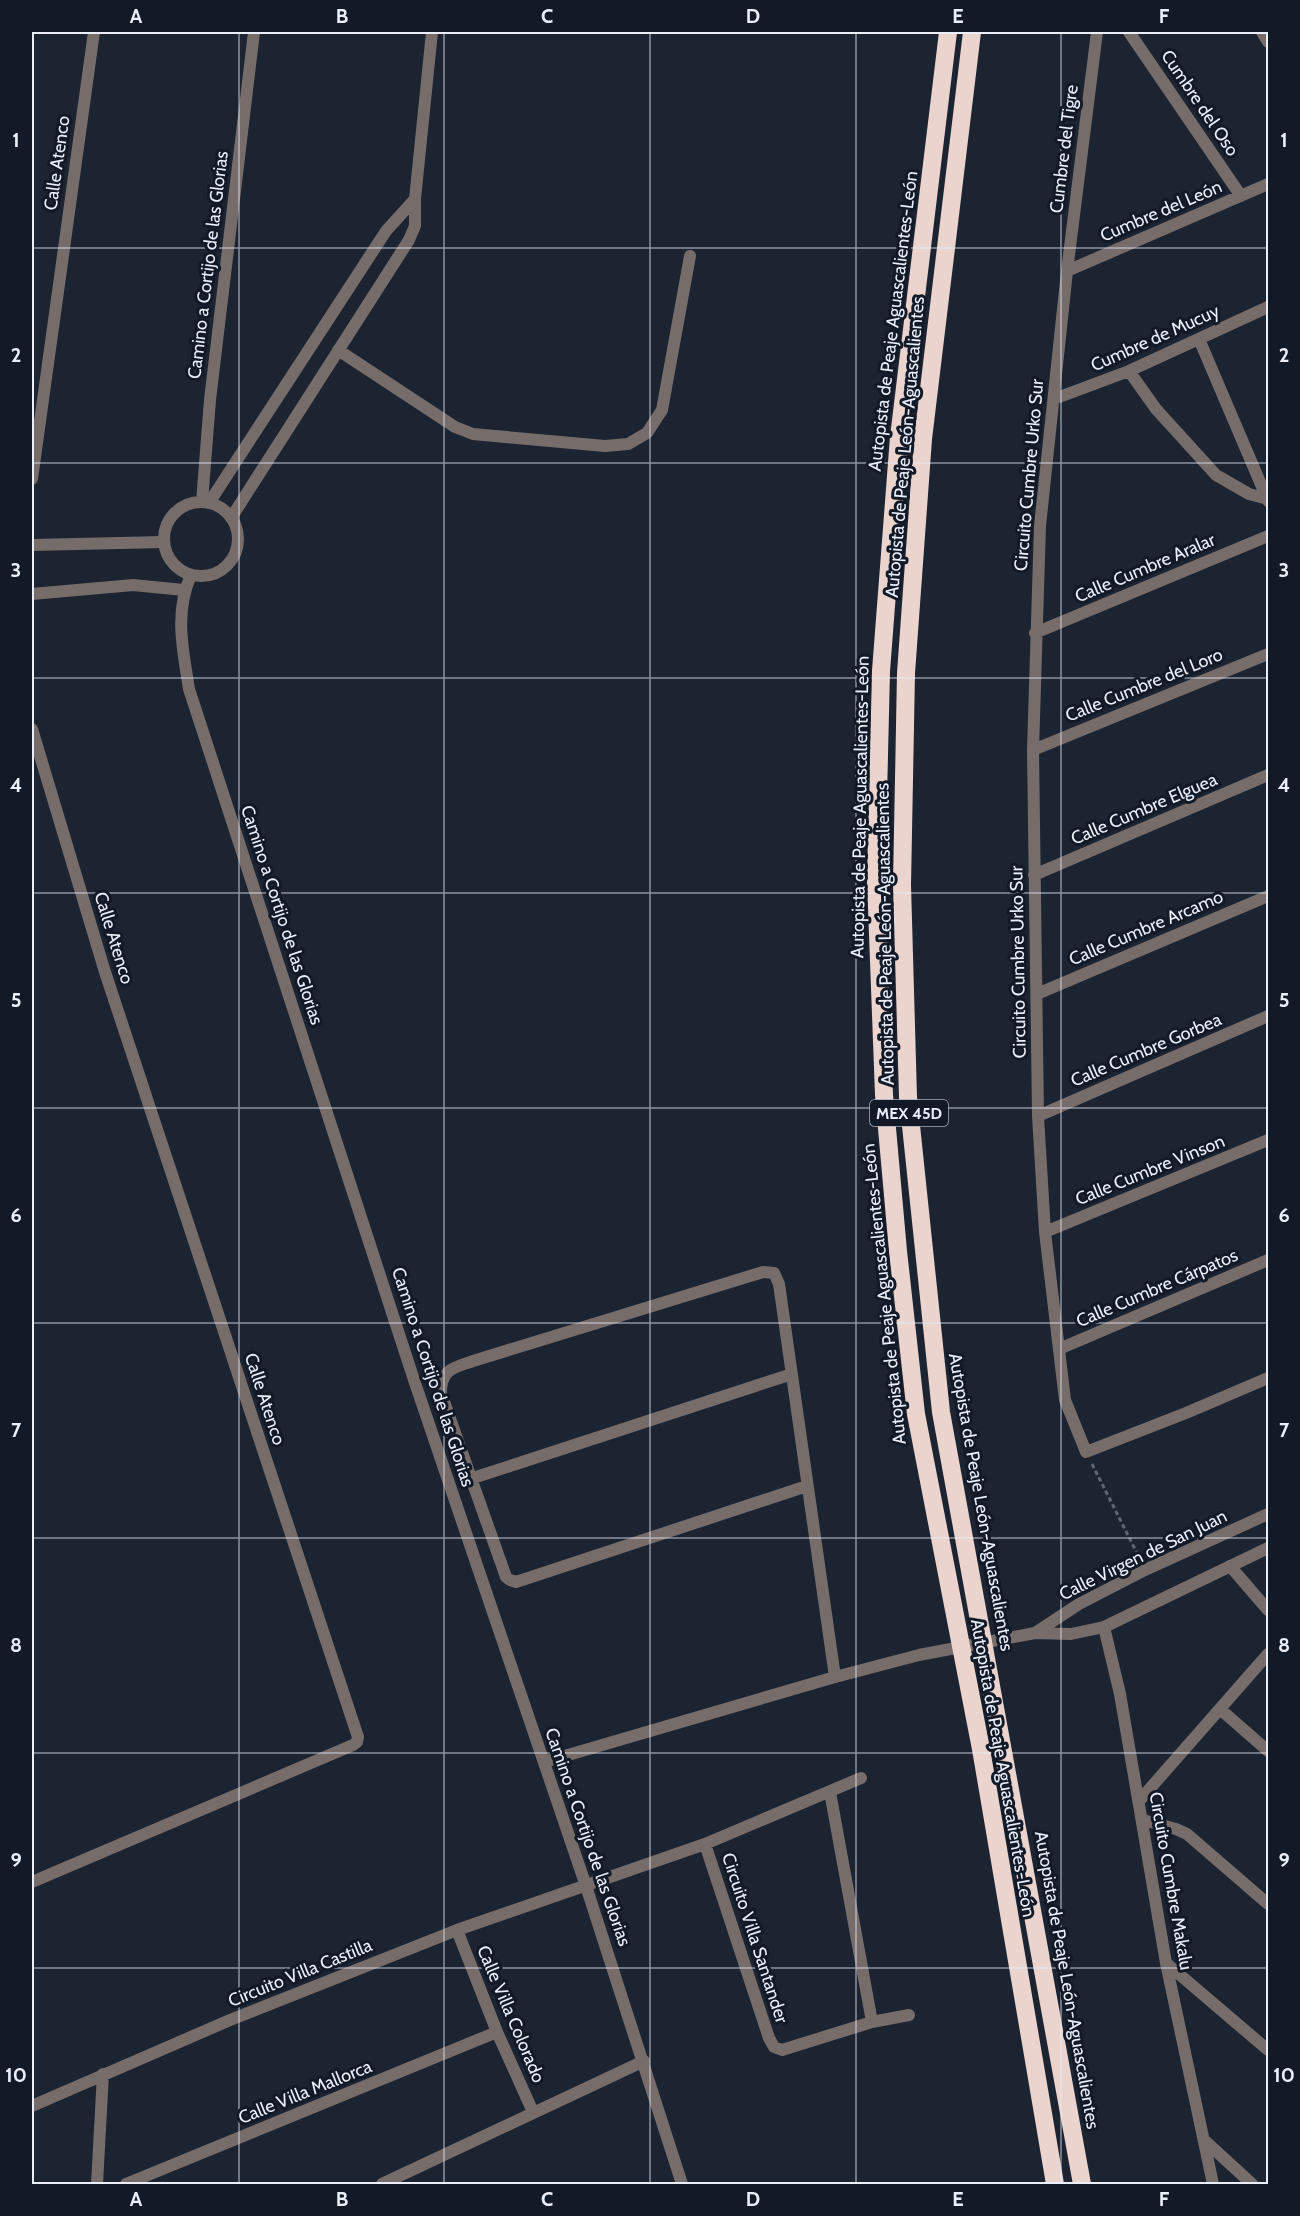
<svg xmlns="http://www.w3.org/2000/svg" width="1300" height="2216" viewBox="0 0 1300 2216" font-family="Cabin,sans-serif">
<style>
.lines{fill:none;stroke-linecap:round;stroke-linejoin:round}
.path{stroke:#5f6572;stroke-width:3;stroke-dasharray:4.5 3;stroke-linecap:butt}
.minor{stroke:#766c6a;stroke-width:12}
.tertiary{stroke:#766c6a;stroke-width:12}
.motorway{stroke:#ebd4ce;stroke-width:18}
.grid{fill:none;stroke:#eaeff9;stroke-width:1.5;stroke-opacity:0.55}
.labels{text-anchor:middle;dominant-baseline:central;stroke-width:6;stroke-linejoin:round;paint-order:stroke}
.shield{fill:#131a27;stroke:#aaafba;stroke-width:1.5}
.shield-label{font-size:16px;font-weight:bold;fill:#eaeff9}
.street-label{font-size:18px;fill:#eaeff9;stroke:#131a27}
.neatline{fill:none;stroke:#eaeff9;stroke-width:2}
.grid-label{font-size:20px;text-anchor:middle;font-weight:bold;fill:#eaeff9}
</style>
<rect width="100%" height="100%" fill="#1c2331"/>
<g class="lines">
<path class="path" d="M1092 1464 1139 1557"/>
<path class="minor" d="M1097 32 1067 271 1040 526 1033 750 1038 1116 1045 1232 1065 1400 1086 1452 1186 1413 1268 1378
M1129 32 1241 196
M1262 32 1268 42
M1067 271 1268 184
M1199 339 1268 501
M338 350 455 427 473 434 605 446 628 444 647 433 662 410 690 256
M1129 371 1156 409 1216 475 1249 494 1268 499
M1054 399 1129 371 1268 307
M32 479 94 32
M209 503 386 231 415 199
M231 518 409 240 415 226V199L432 32
M32 545 164 542
M32 594 133 585 184 590
M1035 633 1268 536
M32 729 105 972 358 1737 357 1742 353 1745 32 1882
M1033 750 1268 654
M1034 875 1268 775
M1037 994 1268 896
M1038 1116 1268 1016
M1045 1232 1268 1140
M1059 1349 1268 1260
M473 1478 792 1374
M807 1486 516 1582 510 1580 506 1577 441 1393C441 1369 453 1368 473 1361L763 1272 774 1273 779 1284 835 1677
M1230 1566 1268 1610
M1104 1627 1120 1694 1166 1963 1213 2184
M1220 1709 1268 1751
M830 1792 872 2022
M1139 1801 1268 1654
M1143 1820 1176 1829 1187 1834 1268 1904
M705 1844 769 2038 774 2047 782 2050 872 2022 909 2015
M457 1930 497 2032 533 2112
M1166 1963 1268 2050
M32 2106 230 2020 457 1930 705 1844 861 1778
M1204 2140 1252 2184
M97 2184 103 2074
M126 2184 497 2032
M382 2184 644 2061"/>
<path class="tertiary" d="M202 502 210 400 254 32
M164 539a37 37 0 1 1 74 0a37 37 0 1 1-74 0Z
M191 575C174 613 183 650 189 689L414 1380 586 1886 682 2184
M1035 1633 1079 1604 1145 1570 1268 1514
M544 1762 835 1677 919 1655 1035 1633 1071 1634 1104 1627 1268 1548"/>
<path class="motorway" d="M948 32 899 437 881 671 876 880 884 1095 898 1251 916 1414 981 1749 1055 2184
M972 32 923 439 906 673 902 885 908 1097 941 1412 1082 2184"/>
</g>
<path class="grid" d="M239 32V2184M444 32V2184M650 32V2184M856 32V2184M1061 32V2184M32 248H1268M32 463H1268M32 678H1268M32 893H1268M32 1108H1268M32 1323H1268M32 1538H1268M32 1753H1268M32 1968H1268"/>
<g class="labels">
<rect class="shield" x="870" y="1100" width="78" height="26" rx="4.5"/>
<g class="shield-label">
<text x="909" y="1113">MEX 45D</text>
</g>
<g class="street-label">
<text transform="translate(1200 103) rotate(56)">Cumbre del Oso</text>
<text transform="translate(1064 149) rotate(-83)">Cumbre del Tigre</text>
<text transform="translate(57 163) rotate(-82)">Calle Atenco</text>
<text transform="translate(1161 211) rotate(-23)">Cumbre del León</text>
<text transform="translate(208 265) rotate(-83)">Camino a Cortijo de las Glorias</text>
<text transform="translate(893 321) rotate(-83)">Autopista de Peaje Aguascalientes-León</text>
<text transform="translate(1155 338) rotate(-24)">Cumbre de Mucuy</text>
<text transform="translate(905 447) rotate(-85)">Autopista de Peaje León-Aguascalientes</text>
<text transform="translate(1029 475) rotate(-85)">Circuito Cumbre Urko Sur</text>
<text transform="translate(1145 568) rotate(-23)">Calle Cumbre Aralar</text>
<text transform="translate(1144 685) rotate(-22)">Calle Cumbre del Loro</text>
<text transform="translate(860 807) rotate(-89)">Autopista de Peaje Aguascalientes-León</text>
<text transform="translate(1144 809) rotate(-23)">Calle Cumbre Elguea</text>
<text transform="translate(282 915) rotate(72)">Camino a Cortijo de las Glorias</text>
<text transform="translate(1146 928) rotate(-23)">Calle Cumbre Arcamo</text>
<text transform="translate(885 934) rotate(-91)">Autopista de Peaje León-Aguascalientes</text>
<text transform="translate(114 938) rotate(73)">Calle Atenco</text>
<text transform="translate(1018 962) rotate(-91)">Circuito Cumbre Urko Sur</text>
<text transform="translate(1146 1050) rotate(-23)">Calle Cumbre Gorbea</text>
<text transform="translate(1150 1170) rotate(-22)">Calle Cumbre Vinson</text>
<text transform="translate(1157 1288) rotate(-23)">Calle Cumbre Cárpatos</text>
<text transform="translate(884 1294) rotate(-96)">Autopista de Peaje Aguascalientes-León</text>
<text transform="translate(433 1377) rotate(72)">Camino a Cortijo de las Glorias</text>
<text transform="translate(265 1399) rotate(72)">Calle Atenco</text>
<text transform="translate(981 1502) rotate(80)">Autopista de Peaje León-Aguascalientes</text>
<text transform="translate(1143 1555) rotate(-26)">Calle Virgen de San Juan</text>
<text transform="translate(1003 1768) rotate(80)">Autopista de Peaje Aguascalientes-León</text>
<text transform="translate(588 1837) rotate(71)">Camino a Cortijo de las Glorias</text>
<text transform="translate(1171 1881) rotate(80)">Circuito Cumbre Makalu</text>
<text transform="translate(755 1938) rotate(72)">Circuito Villa Santander</text>
<text transform="translate(300 1973) rotate(-22)">Circuito Villa Castilla</text>
<text transform="translate(1067 1980) rotate(80)">Autopista de Peaje León-Aguascalientes</text>
<text transform="translate(511 2014) rotate(67)">Calle Villa Colorado</text>
<text transform="translate(305 2092) rotate(-22)">Calle Villa Mallorca</text>
</g>
</g>
<rect width="1300" height="2216" fill="none" stroke="#131a27" stroke-width="66"/>
<rect x="33" y="33" width="1234" height="2150" class="neatline"/>
<g class="grid-label">
<text x="136" y="23">A</text>
<text x="342" y="23">B</text>
<text x="547" y="23">C</text>
<text x="753" y="23">D</text>
<text x="958" y="23">E</text>
<text x="1164" y="23">F</text>
<text x="16" y="147">1</text>
<text x="1284" y="147">1</text>
<text x="16" y="362">2</text>
<text x="1284" y="362">2</text>
<text x="16" y="577">3</text>
<text x="1284" y="577">3</text>
<text x="16" y="792">4</text>
<text x="1284" y="792">4</text>
<text x="16" y="1007">5</text>
<text x="1284" y="1007">5</text>
<text x="16" y="1222">6</text>
<text x="1284" y="1222">6</text>
<text x="16" y="1437">7</text>
<text x="1284" y="1437">7</text>
<text x="16" y="1652">8</text>
<text x="1284" y="1652">8</text>
<text x="16" y="1867">9</text>
<text x="1284" y="1867">9</text>
<text x="16" y="2082">10</text>
<text x="1284" y="2082">10</text>
<text x="136" y="2206">A</text>
<text x="342" y="2206">B</text>
<text x="547" y="2206">C</text>
<text x="753" y="2206">D</text>
<text x="958" y="2206">E</text>
<text x="1164" y="2206">F</text>
</g>
</svg>
